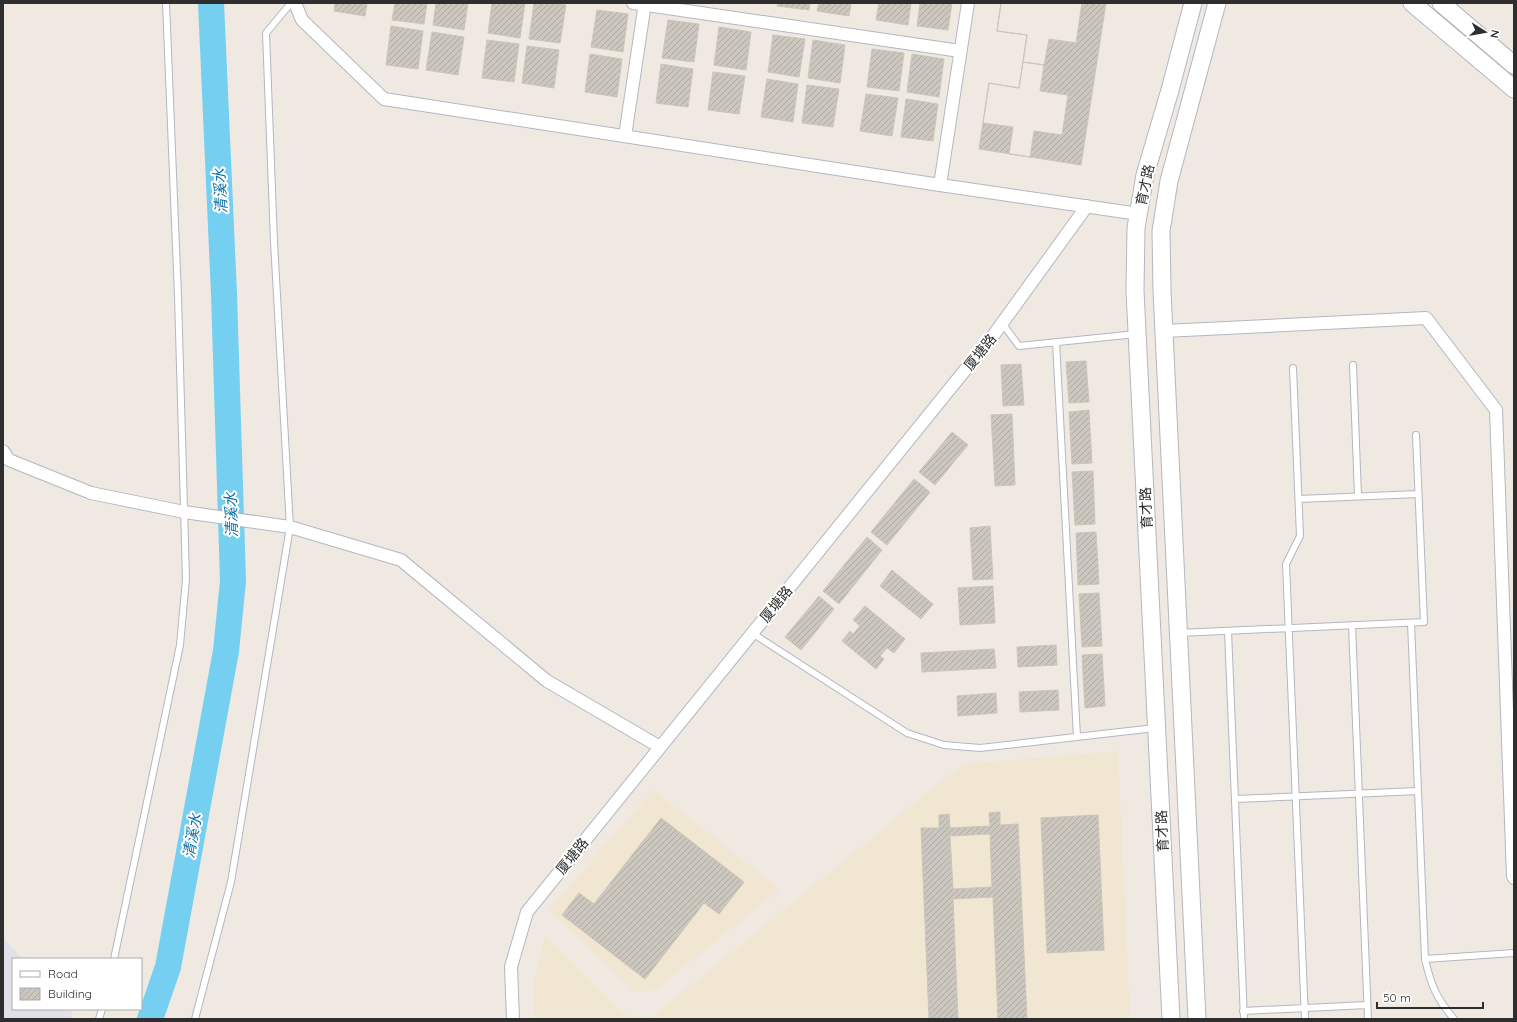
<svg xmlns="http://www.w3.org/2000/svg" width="1517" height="1022" viewBox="0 0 1517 1022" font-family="Quicksand,'Noto Sans SC',sans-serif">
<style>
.industrial{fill:#e3e1e8}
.education{fill:#f0e6d1}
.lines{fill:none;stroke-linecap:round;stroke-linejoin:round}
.river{stroke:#75cff0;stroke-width:26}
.building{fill:url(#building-hatch);stroke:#cbc5ba;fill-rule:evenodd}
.lane-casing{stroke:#b4b7c1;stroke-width:8}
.street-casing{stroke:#b4b7c1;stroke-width:14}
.secondary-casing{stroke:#b4b7c1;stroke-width:19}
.lane{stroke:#fff;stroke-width:6}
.street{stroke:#fff;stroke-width:12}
.secondary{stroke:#fff;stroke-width:17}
.labels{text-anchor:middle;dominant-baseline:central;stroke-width:4;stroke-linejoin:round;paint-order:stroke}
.street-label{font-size:14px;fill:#2e2e2e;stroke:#fff}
.water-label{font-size:15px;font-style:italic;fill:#0d6fa3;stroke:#fff}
</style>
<defs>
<pattern id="building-hatch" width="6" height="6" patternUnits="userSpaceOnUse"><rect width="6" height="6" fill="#cbc7bf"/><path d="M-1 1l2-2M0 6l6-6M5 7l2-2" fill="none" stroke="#afaba4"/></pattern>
</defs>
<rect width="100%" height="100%" fill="#efe9e1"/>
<path class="industrial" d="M3 938 23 959H13V1009H72L71 1019H3Z"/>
<path class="education" d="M1118 751 1130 1019H534L533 985 545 936 625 1015 652 1017 963 764Z
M653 790 780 889 655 990 637 993 549 910Z"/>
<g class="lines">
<path class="river" d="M150 1019 168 967 226 651 233 581 224 294 211 3"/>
</g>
<path class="building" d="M335 3H367L365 16 334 11Z
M395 3H427L424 24 392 20Z
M436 3H468L464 30 433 25Z
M492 3H525L520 38 488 33Z
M534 3H549L566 5 560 43 529 39Z
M778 3H810L809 10 777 6Z
M819 3H851L849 16 817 11Z
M879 3H911L908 25 876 20Z
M920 3H952L948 30 917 26Z
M1001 3H1106L1081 165 979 149 989 83 1019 88 1027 35 997 31Z
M1001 3H1082L1076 43 1049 39 1044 65 1023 62 1027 35 997 31Z
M597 10 628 14 623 52 591 47Z
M668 20 699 24 694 62 662 58Z
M391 26 423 31 418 69 386 65Z
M719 27 751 32 746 70 714 65Z
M432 32 464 37 458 75 426 70Z
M773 35 805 39 799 77 768 72Z
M487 40 519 44 514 82 482 78Z
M813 40 845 45 840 83 808 78Z
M527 46 559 50 554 88 522 83Z
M872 49 904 53 899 91 867 87Z
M590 54 622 59 617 97 585 92Z
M912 54 944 59 939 97 907 92Z
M1023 62 1044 65 1040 91 1068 95 1062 135 1034 131 1030 157 1009 154 1013 127 983 123 989 83 1019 88Z
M661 64 693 69 688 107 656 103Z
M713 72 745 76 739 114 708 110Z
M767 79 798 84 793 122 761 117Z
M807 85 839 89 833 127 802 123Z
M866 94 898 98 892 136 860 131Z
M906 99 938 104 933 141 901 137Z
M1086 361 1089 402 1069 403 1066 362Z
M1021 364 1024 405 1003 406 1001 365Z
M1089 410 1092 463 1072 464 1069 412Z
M1012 414 1015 485 995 486 991 415Z
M952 432 968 445 935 485 919 472Z
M1093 471 1095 524 1075 525 1072 472Z
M914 479 930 492 887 545 871 532Z
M990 526 993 579 973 580 970 528Z
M1096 532 1099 584 1078 585 1076 533Z
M867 537 882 550 839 604 823 591Z
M892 570 933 604 921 619 880 586Z
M993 586 995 623 960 625 958 588Z
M1099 593 1102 646 1082 647 1079 594Z
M819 596 834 609 801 650 785 637Z
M865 606 905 639 894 653 887 648 880 656 884 659 876 669 842 641 850 631 853 634 860 626 853 620Z
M1056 645 1057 665 1018 667 1017 647Z
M994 649 996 668 922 672 921 653Z
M1102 654 1105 706 1085 708 1082 655Z
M1058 690 1059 710 1020 712 1019 692Z
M996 693 997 713 958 716 957 696Z
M1000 812V825L1018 824 1027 1019H998L993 897 953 899 958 1019H929L921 828H939V815L949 814 950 828 990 826 989 813ZM990 834 992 887 953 889 950 836Z
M1098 815 1104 950 1047 953 1041 818Z
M661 818 744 882 719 914 704 903 645 979 562 915 579 893 594 904Z"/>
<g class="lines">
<g class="lane-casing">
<path id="lane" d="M1002 323 1019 346 1136 334
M1056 342 1077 737
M1353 365 1358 496
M1293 368 1300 536 1286 564 1305 1019
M1299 499 1418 494
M1411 623 1425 959C1431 985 1436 998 1454 1019
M1352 625 1368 1019
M1228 631 1244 1019
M752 633 907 733 944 745 980 748 1155 728
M1179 633 1424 622 1416 435
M1235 799 1418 791
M114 959 180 645 186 579 178 296 166 3
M1425 959 1514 953
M1243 1011 1367 1005
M99 1019 102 1009
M195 1019 231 882 290 527 274 242 266 33 291 3"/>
</g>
<g class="street-casing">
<path id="street" d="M295 3 302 20 384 99 940 185 1139 214
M633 3 960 51
M625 136 645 3
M940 185 968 3
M1164 331 1426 318 1496 410 1513 876 1514 878
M3 451 9 460 91 493 184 512 290 527 401 560 547 681 660 747
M513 1019 511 967 527 912 995 333 1087 206"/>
</g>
<g class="secondary-casing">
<path id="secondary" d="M1412 3 1514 89
M1441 3 1514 65
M1171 1019 1135 291 1136 228 1145 175 1170 90 1193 3
M1197 1019 1162 291 1161 231 1169 181 1217 3"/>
</g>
<use href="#lane" class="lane"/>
<use href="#street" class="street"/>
<use href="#secondary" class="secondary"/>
</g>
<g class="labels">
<g class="street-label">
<text transform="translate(1145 185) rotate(-78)">育才路</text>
<text transform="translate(980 352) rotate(-51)">厦塘路</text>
<text transform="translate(1146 508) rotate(-93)">育才路</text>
<text transform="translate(776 604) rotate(-51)">厦塘路</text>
<text transform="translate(1162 831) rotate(-93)">育才路</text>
<text transform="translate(572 856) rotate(-51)">厦塘路</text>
</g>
<g class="water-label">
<text transform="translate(220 191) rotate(-93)">清溪水</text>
<text transform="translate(231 515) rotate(-92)">清溪水</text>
<text transform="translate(192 836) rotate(-80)">清溪水</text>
</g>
</g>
<rect width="1517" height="1022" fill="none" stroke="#2e2e2e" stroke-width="8"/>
<rect x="12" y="958" width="130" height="52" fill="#ffffff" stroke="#ababab"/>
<rect x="20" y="971" width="20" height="6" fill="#ffffff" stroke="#ababab"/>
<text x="48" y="978" font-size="12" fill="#2e2e2e">Road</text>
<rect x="20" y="988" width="20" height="12" fill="url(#building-hatch)" stroke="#ababab"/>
<text x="48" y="998" font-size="12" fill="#2e2e2e">Building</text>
<g transform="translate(1485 32) rotate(101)" stroke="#ffffff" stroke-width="3" paint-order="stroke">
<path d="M0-3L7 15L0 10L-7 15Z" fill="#2e2e2e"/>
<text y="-6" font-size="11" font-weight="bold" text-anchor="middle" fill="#2e2e2e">N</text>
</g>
<path d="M1377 1002v6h106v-6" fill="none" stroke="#2e2e2e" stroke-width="2"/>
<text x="1383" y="1002" font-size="12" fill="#2e2e2e" stroke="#ffffff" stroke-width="3" paint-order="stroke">50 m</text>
</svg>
